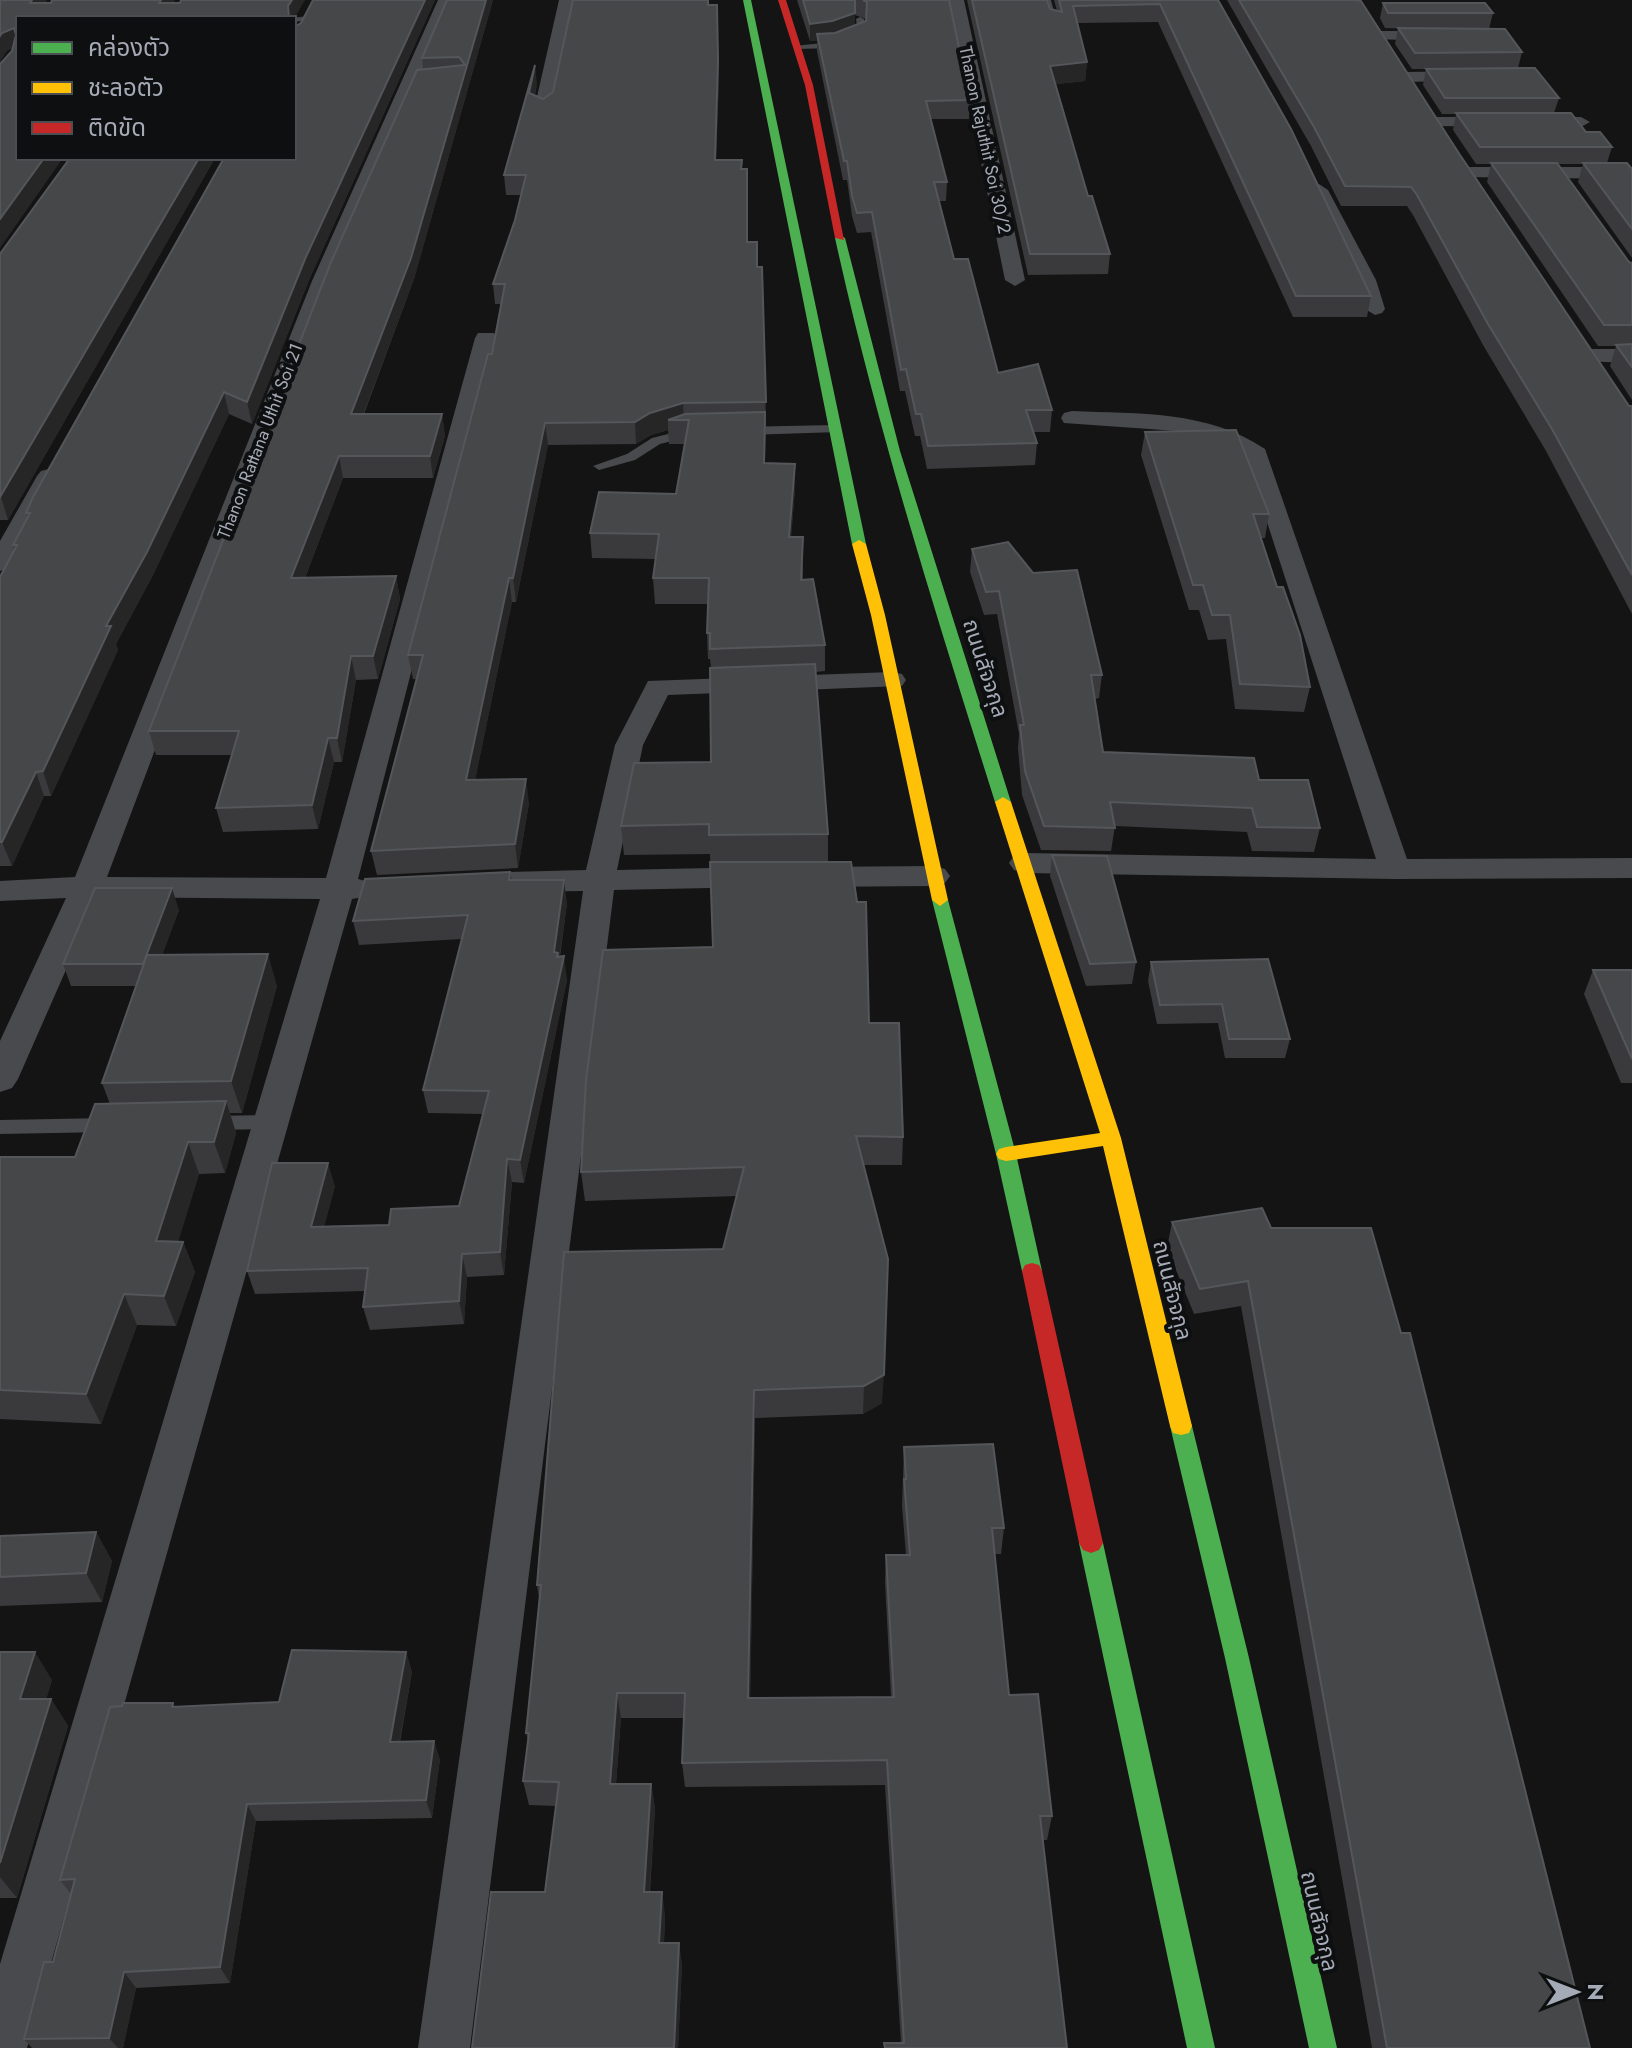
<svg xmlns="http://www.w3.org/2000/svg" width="1632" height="2048" font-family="Jost,'Noto Sans Thai',sans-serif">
  <rect width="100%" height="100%" fill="#141414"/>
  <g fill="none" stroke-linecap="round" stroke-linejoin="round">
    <!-- lane -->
    <path fill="#484a4d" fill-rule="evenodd" d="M1043 0H1051L1058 28 1051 26Z
      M309 16V20L294 22 292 18Z
      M860 17 864 19 865 36 834 48 798 49 794 46 833 42 858 33 856 19Z
      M835 425 839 426V432L742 435 736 431 742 427Z
      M692 428 696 429V435L660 444 635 460 599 470 593 466 627 454 652 438Z
      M271 1115 278 1117 280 1122 278 1127 271 1129 210 1130 203 1128 201 1123 203 1118 210 1116Z
      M108 1118 115 1120 117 1125 115 1130 108 1132 0 1134V1120Z"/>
    <!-- street -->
    <path fill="#484a4d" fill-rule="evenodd" d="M438 0H454L332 281 107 877 326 878 475 338 478 333H494L497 338 358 879 369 882 374 889 369 896 352 899 27 2048H0V1964L320 899 98 897 18 1079 12 1088 0 1092V1041L66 898 0 901V881L75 877 312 281Z
      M559 0H575L552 110 543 115 534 110Z
      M948 0H964L1025 280 1015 286 1005 280Z
      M1378 31H1440L1448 36 1440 41 1372 39 1370 36Z
      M1471 71 1477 72 1479 76 1477 80 1407 82 1399 77 1407 72Z
      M1435 117H1581L1590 122 1581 127 1429 126 1426 122 1429 118Z
      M1467 167H1632V179L1460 177 1458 173 1460 169Z
      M1319 184 1328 190 1376 280 1385 309 1382 313 1375 315 1365 309 1356 280 1310 190Z
      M1589 349H1632V363L1581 361 1578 356Z
      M1072 411C1139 414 1207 410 1265 449L1407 859 1632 858V878L1395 879 1025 873 1014 870 1009 863 1014 856 1025 853 1376 859 1246 457 1229 446 1192 432 1064 423 1061 418 1064 413Z
      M49 469 57 471 61 476 13 563 9 568 0 571V541L37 476 41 471Z
      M892 672 902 674 906 680 902 686 668 695 643 745 617 870 758 867 769 870 774 877 769 884 758 887 614 890 470 2048H418L583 891 507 892 496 889 491 882 496 875 507 872 586 870 615 745 648 681Z
      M934 866 945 869 950 876 945 883 934 886 807 887 796 884 791 877 796 870 807 867Z"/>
    <!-- fast -->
    <path fill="#4caf50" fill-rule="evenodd" d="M743 0H751L866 544 859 548 852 544Z
      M840 235 845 238 900 451 1011 802 1009 805H997L995 802C936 615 877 429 835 238Z
      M940 894 948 900 1016 1154 1042 1271 1039 1277 1032 1279 1025 1277 1022 1271 996 1154 932 900Z
      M1181 1417 1189 1419 1192 1426 1249 1658 1337 2048H1309L1225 1658 1170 1426 1173 1419Z
      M1091 1533 1099 1536 1103 1543 1215 2048H1187L1079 1543 1083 1536Z"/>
    <!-- slow -->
    <path fill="#ffc107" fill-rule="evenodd" d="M859 540 866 544 885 615 948 900 940 906 932 900 871 615 852 544Z
      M1003 797 1011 802 1121 1138 1192 1426 1189 1433 1181 1435 1173 1433 1170 1426 1103 1146 1006 1161 999 1159 996 1154 999 1149 1006 1147 1100 1133 995 802Z"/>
    <!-- jam -->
    <path fill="#c62828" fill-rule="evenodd" d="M778 0H786L813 85 844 240 835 238 805 85Z
      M1032 1263 1039 1265 1042 1271 1103 1543 1099 1550 1091 1553 1083 1550 1079 1543 1022 1271 1025 1265Z"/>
  </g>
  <!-- wall -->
  <path fill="#3a3a3c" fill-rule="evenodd" d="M313 0H435L309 280 252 424 229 414 153 575 116 644 118 650 51 796H44L12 866H0V577L14 550 13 545 28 518 26 513Z
    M447 0H493L414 279 364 414H442L445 436 433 478H343L305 578 396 576 400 599 378 679 356 680 342 762H334L318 829 223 832 216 808 232 755H156L149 731 423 69 422 58Z
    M797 0H949L970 100 969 119H931L947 182 946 201H939L954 259 998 373 1052 410 1050 432H1034L1037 443 1035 465 927 469 920 436H915L905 391H900L871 232 857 233 852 216 847 180H843L817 51V41H810ZM855 15 866 19V21L855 26Z
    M967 0H1047L1050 9 1057 11 1054 0H1218L1371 296 1367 317H1293L1158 22 1077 23 1087 62 1085 81 1056 84 1088 196 1110 254 1108 274 1028 275Z
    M1227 0H1357L1629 406H1632V614L1546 451 1483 345 1413 215 1407 206H1341L1311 146Z
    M1383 3 1493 13 1489 29 1385 28 1380 18Z
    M710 5H717L719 78 716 160 742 169 748 242 758 267H762L766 423 765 463 795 464V489L791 537 803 563V580L825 645V671L816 672 828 834V862L869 1023 903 1137 902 1165H863L882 1403 863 1414 755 1418 750 1698 891 1697 885 1582 886 1555H906L902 1506 904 1447 1004 1528 1001 1554H995L1009 1695 1052 1816 1047 1840H1043L1067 2048H884V2043H901L885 1785 685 1787 682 1763 684 1718H621L616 1784H651L655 1808 650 1892 665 1914 664 1943 682 1964 678 2048H472L545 1892 556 1806 529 1805 523 1781 528 1741 526 1733 539 1598 537 1585 723 1249 737 1196 585 1201 581 1172 713 947 710 854 624 855 621 826 711 762V668L710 659H708L707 633 708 604H655L653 578 656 559 592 558 590 533 676 494 685 444H669L668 430 651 435 636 444 548 445 516 602H512L475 780 529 803 518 868 377 875 371 851 416 679H413L408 655 492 354 501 304H495L493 284 515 220 521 195H506L504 175 537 84 535 95 543 99Z
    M1398 28 1522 52 1518 68 1559 98 1554 113 1612 147 1607 163 1632 169V258L1578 182 1583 164H1558L1629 262 1632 263V400L1610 366 1616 346H1598L1487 182 1491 164H1476L1453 130 1456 114H1442L1423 85 1426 69H1412L1395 44Z
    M70 158H215L8 520H0V254Z
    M1145 432 1269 514 1265 538H1261L1310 687 1304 712 1235 709 1226 639 1208 640 1199 610H1189L1141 455Z
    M972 549 1102 675 1099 698 1095 699 1103 752 1259 780 1320 828 1314 852 1252 851 1247 832 1115 826 1111 851 1041 850 1022 795 1018 748 1019 734 997 614 984 615 970 572Z
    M1052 855 1136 962 1132 984 1086 986 1050 876Z
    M510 872 512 880 567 903 560 957 567 980 524 1183 512 1182 504 1275 467 1277 464 1324 370 1330 363 1307 365 1291 255 1294 247 1271 335 1186 324 1226 389 1225 459 1206 483 1114 428 1113 423 1090 462 939 359 945 353 921Z
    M179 910 162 954 277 986 242 1113H230L236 1133 225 1173 199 1174 178 1241 183 1242 195 1272 176 1326 137 1325 101 1424 0 1419V1157H75L110 1104 102 1083 136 986H71L63 964Z
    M1151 962 1290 1039 1285 1058H1225L1218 1023 1157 1024 1148 981Z
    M1593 970H1632V1083H1621L1584 994Z
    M1172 1222 1271 1228 1401 1333 1590 2048H1372L1241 1306 1194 1314 1167 1248Z
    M96 1532 112 1561 102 1602 0 1606V1536Z
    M0 1652 52 1680 46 1699H51L68 1726 17 1898H0Z
    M406 1652 412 1672 400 1742 440 1759 432 1818 256 1821 230 1983 136 1988 123 2048H32L24 2039 53 1962 71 1894 60 1880 173 1703 175 1707 279 1702Z"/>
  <!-- shaded-wall -->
  <path fill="#262627" d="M32 0H47L36 18 30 3Z
    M161 0H175L164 18 159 3Z
    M292 0H305L294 19 289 18 288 6Z
    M425 0H435L309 280 252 424 247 402 305 259Z
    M486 0H493L414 279 355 436 351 414Z
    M855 13V31L819 40 817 34V41H810V24Z
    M14 28 18 46 7 51 1 60 0 63V36L2 33Z
    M718 60 719 78 715 179V160Z
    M1087 62 1085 81 1049 85 1050 66Z
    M535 65 537 84 531 111 529 93Z
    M44 158H63L0 248V219Z
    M199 158H215L8 520 1 497Z
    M224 392 229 414 153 575 116 644 118 650 51 796 43 771 106 626Z
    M683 403 684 420H668V430L651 435 636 444 635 422 650 413Z
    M442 414 445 436 433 478 430 456Z
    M545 423 548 445 516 602 513 578Z
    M339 456 343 478 296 601 291 578Z
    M795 464V489L789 563V537Z
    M396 576 400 599 378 679 373 656Z
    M509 578 512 602 470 804 466 780Z
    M351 656 356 680 342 762 337 738Z
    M328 738 334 762 318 829 312 805Z
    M36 772 44 796 12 866 2 842Z
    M526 779 529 803 518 868 515 844Z
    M564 880 567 903 559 960 564 956 567 980 524 1183 520 1160Z
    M172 888 179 910 151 986 143 964Z
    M268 954 277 986 242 1113 231 1081Z
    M226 1101 236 1133 225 1173 214 1142Z
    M188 1142 199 1174 169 1272 156 1241Z
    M507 1159 512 1182 504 1275 500 1252Z
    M328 1163 335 1186 318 1250 311 1227Z
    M183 1242 195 1272 176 1326 164 1296Z
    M462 1254 467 1277 464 1324 459 1301Z
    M124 1294 137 1325 101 1424 86 1394Z
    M884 1375 882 1403 863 1414 864 1386Z
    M754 1390 755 1418 750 1723 748 1698Z
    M96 1532 112 1561 102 1602 86 1573Z
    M35 1652 52 1680 38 1726 20 1699Z
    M406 1652 412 1672 396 1760 390 1742Z
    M617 1693 621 1718 614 1808 610 1784Z
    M51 1699 68 1726 17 1898 0 1877V1863Z
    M434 1741 440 1759 432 1818 426 1800Z
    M651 1784 655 1808 648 1914 644 1892Z
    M247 1804 256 1821 230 1983 220 1967Z
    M662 1892 665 1914 663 1964 659 1943Z
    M679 1943 682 1964 678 2048H674Z
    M124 1972 136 1988 123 2048H118L109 2038Z"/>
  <!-- building -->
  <path fill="#464749" stroke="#54565a" stroke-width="2" d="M0 0H32L30 3H51L52 0H161L159 3H180L181 0H292L288 6 289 18H18V158H44L0 219V64L12 51 16 35 14 28 2 33 0 36Z
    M313 0H425L305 259 247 402 224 392 147 552 106 626H111L43 771 36 772 2 842H0V577L17 545H13L30 513H26L33 497 224 158H294V27L301 23Z
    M447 0H486L411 258 351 414H442L430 456H339L291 578 396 576 373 656H351L337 738H328L312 805 216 808 239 731H149L331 262 417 70 465 65 459 57 422 58Z
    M573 0H708V5H717L718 60 715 160H742L741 169H747V242H757V267H762L766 402 683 403 650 413 635 422 545 423 513 578H509L466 780 526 779 515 844 371 851 423 655H408L488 354H492L505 284H493L515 220 526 175H504L535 65 529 93 543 99 553 92Z
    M803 0H855V13L832 21 810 24Z
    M863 0H949L970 100 926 101 947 182H934L954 259H968L998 373 1038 364 1052 410H1026L1037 443 928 446 921 414H916L906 369 901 370 872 212 857 213 852 196 847 161H844L817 34 835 33 866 21 867 2Z
    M972 0H1047L1050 9 1062 12 1059 0H1218L1291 129 1371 296H1296L1160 4 1073 6 1087 62 1050 66 1088 196H1092L1110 254H1030Z
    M1239 0H1357L1361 1 1460 155 1629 406H1632V575L1552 429 1488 324 1417 195 1411 187 1345 186 1314 127Z
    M1383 3H1485L1493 13H1388Z
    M1398 28 1505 29 1522 52 1415 53Z
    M1535 68 1559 98H1445L1426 69Z
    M1456 113H1571L1586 132H1600L1612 147H1480Z
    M70 158H199L0 497V254Z
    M1491 163H1557L1629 262 1632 263V325H1604Z
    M1583 163H1627L1632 169V229Z
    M1632 344V367L1616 345Z
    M765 412 764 463 795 464 789 537H803L801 580 813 579 825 645 710 649V633H707L709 578H653L659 534 590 533 599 492 676 494 689 420H668L685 414Z
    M1236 430 1269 514H1253L1277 587H1283L1300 635 1310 687 1240 684 1230 615H1212L1203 585H1193L1145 432Z
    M1008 542 1033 573 1077 570 1102 675H1091L1103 752 1254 758 1259 780H1308L1320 828 1257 827 1252 808 1110 802 1115 828 1044 826 1025 771 1020 725H1024L999 591 986 592 972 549Z
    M815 664 828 834 709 835V824L621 826 634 763 711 762 710 668Z
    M1052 855 1107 856 1136 962 1090 964Z
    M710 862H851L857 902H866L869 1023H899L903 1137 856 1136 888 1259 884 1375 864 1386 754 1390 748 1698 894 1697 886 1555H910L904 1479H906L904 1447 993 1444 1004 1528H992L1009 1695 1038 1694 1052 1816H1040L1067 2048H885L884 2043H904L887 1760 682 1763 685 1693H617L610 1784H651L644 1892H662L659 1943H679L674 2048H472L491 1892H545L559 1782 523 1781 529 1733H526L541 1585H537L564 1252 723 1249 744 1167 581 1172 586 1080 603 950 713 947Z
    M510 872 509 880H564L554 952 558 953 557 957 564 956 520 1160 507 1159 500 1252 462 1254 459 1301 363 1307 368 1268 247 1271 272 1163H328L311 1227 389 1225 391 1209 459 1206 489 1091 423 1090 468 915 353 921 365 879Z
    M95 888H172L143 964H63Z
    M268 954 231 1081 102 1083 147 955Z
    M1268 959 1290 1039H1229L1222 1004 1160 1005 1151 962Z
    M1593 970H1632V1059Z
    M226 1101 214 1142H188L156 1241 183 1242 164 1296 124 1294 86 1394 0 1390V1157H75L95 1104Z
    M1262 1208 1271 1228H1371L1401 1333H1410L1590 2048H1387L1248 1281 1200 1289 1172 1222Z
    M96 1532 86 1573 0 1577V1536Z
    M292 1650 406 1652 390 1742 434 1741 426 1800 247 1804 220 1967 124 1972 109 2038 24 2039 44 1962H53L75 1879 60 1880 110 1707 122 1706 123 1703H173L172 1707 279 1702Z
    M0 1652H35L20 1699H51L0 1863Z"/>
  <g text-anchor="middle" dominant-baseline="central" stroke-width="8" stroke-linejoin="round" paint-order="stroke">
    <!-- far-street labels -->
    <g font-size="18" fill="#a5abb6" stroke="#0e0f10">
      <text transform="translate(985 140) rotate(78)">Thanon Rajuthit Soi 30/2</text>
      <text transform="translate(260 441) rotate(-69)">Thanon Rattana Uthit Soi 21</text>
    </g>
    <!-- street labels -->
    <g font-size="22" fill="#a5abb6" stroke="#0e0f10">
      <text transform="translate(986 668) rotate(72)">ถนนสัจจกุล</text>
      <text transform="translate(1173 1290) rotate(76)">ถนนสัจจกุล</text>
      <text transform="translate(1320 1921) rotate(77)">ถนนสัจจกุล</text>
    </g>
  </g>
  <!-- legend -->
  <rect x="16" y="16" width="280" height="144" fill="#0e0f10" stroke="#4a4d52" stroke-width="2"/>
  <rect x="32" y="42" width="40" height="12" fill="#4caf50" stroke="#4a4d52" stroke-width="2"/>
  <text x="88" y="56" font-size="24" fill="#a5abb6">คล่องตัว</text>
  <rect x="32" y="82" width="40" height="12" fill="#ffc107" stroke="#4a4d52" stroke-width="2"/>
  <text x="88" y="96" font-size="24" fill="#a5abb6">ชะลอตัว</text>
  <rect x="32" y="122" width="40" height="12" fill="#c62828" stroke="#4a4d52" stroke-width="2"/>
  <text x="88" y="136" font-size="24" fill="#a5abb6">ติดขัด</text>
  <!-- north arrow -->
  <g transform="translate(1576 1992) rotate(90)" stroke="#0e0f10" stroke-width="6" paint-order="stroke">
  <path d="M0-6L14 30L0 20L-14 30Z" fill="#a5abb6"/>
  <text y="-12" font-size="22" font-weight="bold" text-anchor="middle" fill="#a5abb6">N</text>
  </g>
</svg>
